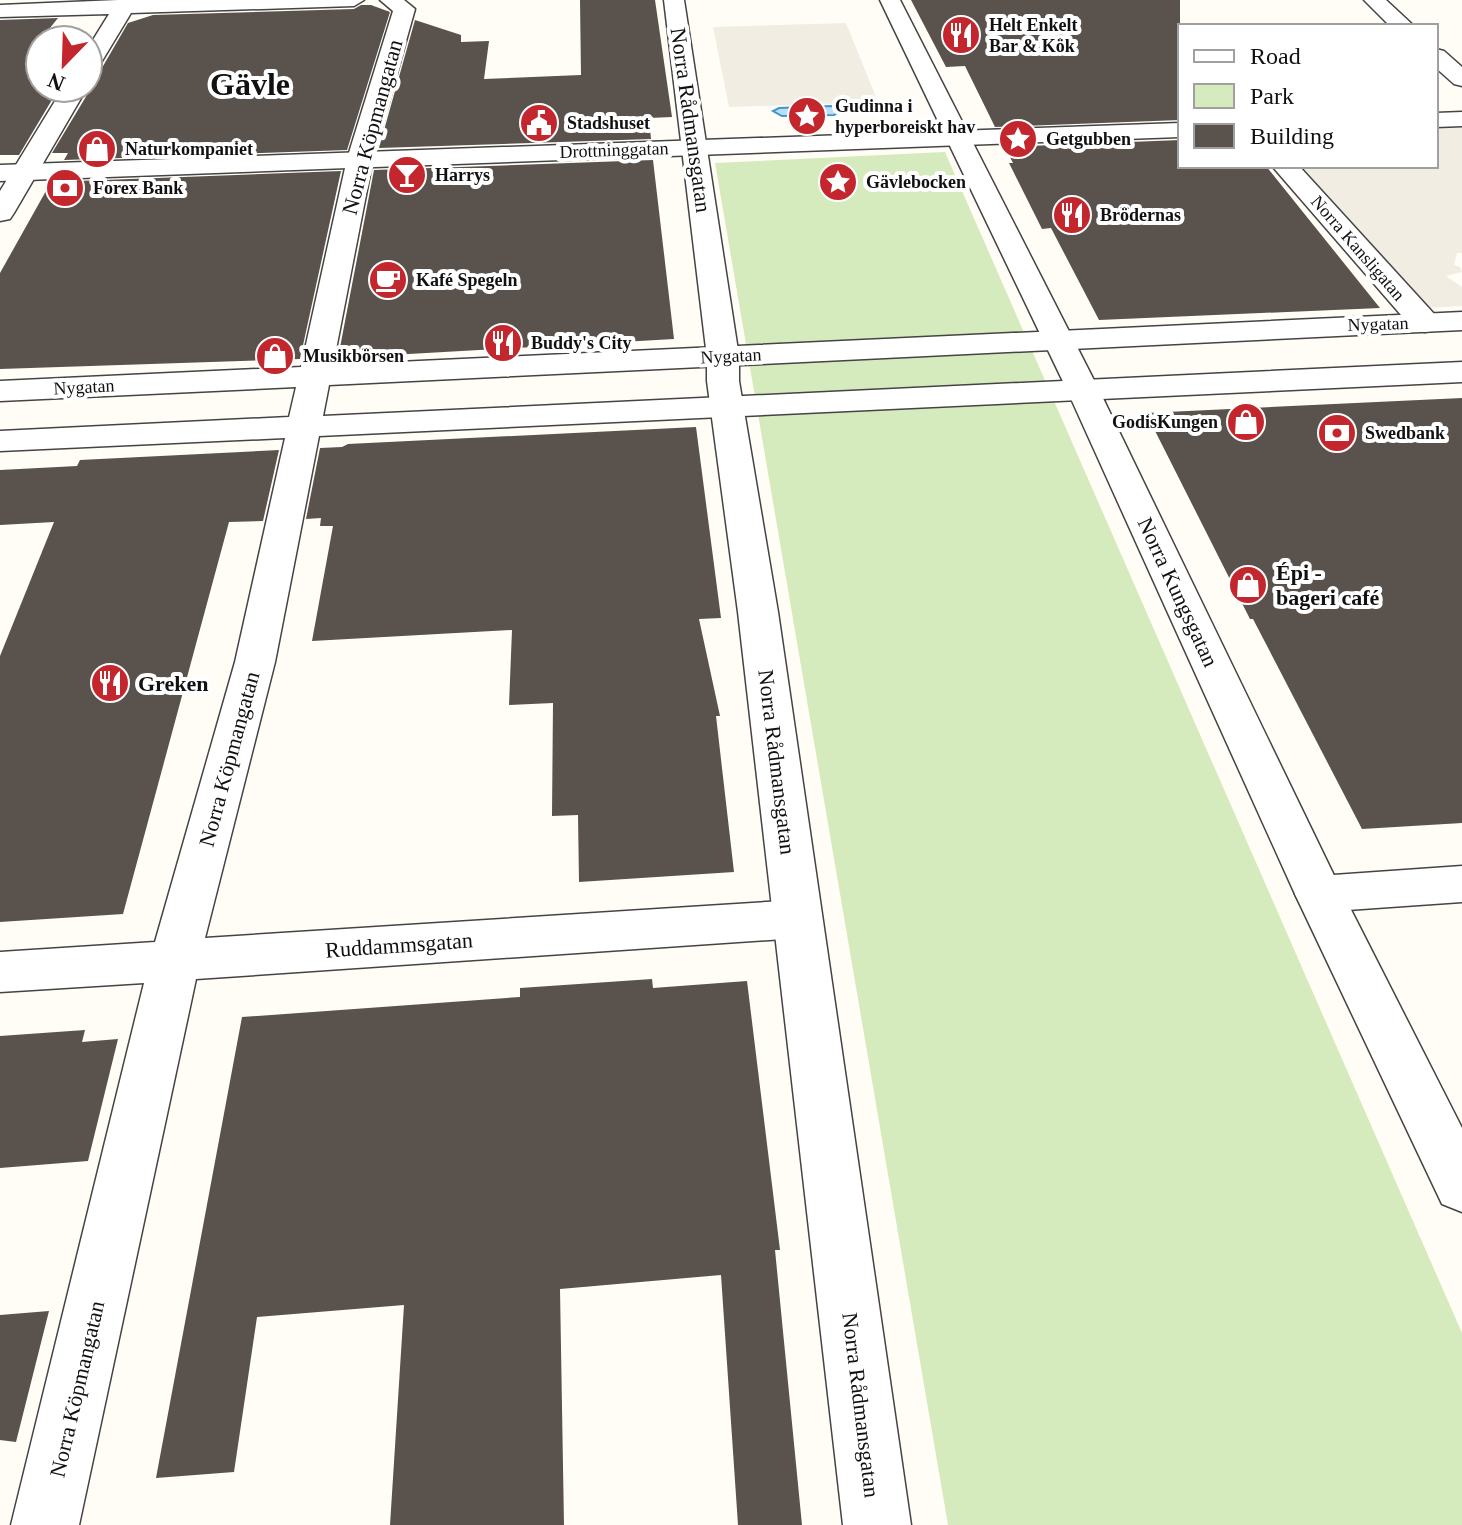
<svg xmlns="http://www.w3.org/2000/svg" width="1462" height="1525" font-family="'Times New Roman',serif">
  <rect width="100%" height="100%" fill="#fffdf5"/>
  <!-- green -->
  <path fill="#d5ebbd" d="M945 152 1462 1333V1525H948L715 163Z"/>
  <!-- plaza -->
  <path fill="#f1ede2" d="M846 23 878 102 729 107 713 27Z
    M1462 119V253H1457L1454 265 1460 267 1462 272 1446 276 1462 287V306L1411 309 1285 166H1436V120Z"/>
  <!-- water -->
  <path fill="#b9e0f7" stroke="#3f96cf" stroke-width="2" d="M832 106 842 111 834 115 782 116 773 111 779 108Z"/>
  <!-- building -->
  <path fill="#5a524d" d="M580 0H655L672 117 649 118 651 139 379 148 415 20 461 35V42L489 41 484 79 581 75Z
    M911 0H1180V120L995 127 965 66 946 67Z
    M361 5H371L390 12 347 150 64 160 68 153H52L90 90 88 76 99 73 128 23 153 15 354 9Z
    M58 18 29 54 40 51V88H59L19 155H0V20Z
    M1180 140V166H1266L1380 308 1099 320 1051 228 1042 229 1009 163H1013L1005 147Z
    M653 160 674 339 338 358 374 170Z
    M341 171 300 359 0 369V273L51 182Z
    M1462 398V823L1362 829 1253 619H1250L1146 413Z
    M696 427 721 618 699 619 720 716H716L734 872 579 882 578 815 552 816 553 703 509 705 512 630 312 641 333 526H320L321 518 306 519 320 448 342 447 348 444Z
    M279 450 263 521 229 522 123 914 0 922V656L54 522 0 525V470L77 466 80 460Z
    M652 979 653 988 747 981 780 1250H775L802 1525H738L721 1275 560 1289 564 1525H390L404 1305 257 1317 234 1472 156 1478 242 1017 520 997V988Z
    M85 1030 82 1042 118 1039 88 1161 0 1168V1036Z
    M49 1311 16 1442 0 1440V1315Z"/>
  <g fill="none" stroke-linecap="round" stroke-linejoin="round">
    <defs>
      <path id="pedestrian" d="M1436 49 1444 51 1462 67V86L1454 84 1436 68Z
        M1462 112V126L1436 127V113Z
        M1180 123V137L0 181V165Z
        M1272 166H1299L1436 316 1440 323 1436 330 1425 332 1414 330Z"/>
      <path id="minor" d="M118 0H364L354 6 131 13 96 71 88 73V48L109 14 0 17V5Z
        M380 0H404L415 9 373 159 333 365 1462 312V330L329 385 323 416 1462 362V382L319 436 275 662 205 938 798 900 815 906 822 919 815 932 798 938 196 979 79 1525H11L144 983 0 992V952L155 942 235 662 285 438 0 451V431L289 417 296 387 0 401V381L301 367 347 159 393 11Z
        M1364 0H1386L1414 26H1390Z
        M63 88H87L14 213 10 219 0 221V191Z
        M1462 866V902L1319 912 1302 907 1295 894 1302 881 1319 876Z"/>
      <path id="tertiary" d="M664 0H684L739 357V381L778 612 911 1525H843L738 612 707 381V357Z
        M880 0H900L1100 392 1343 894 1462 1128V1212L1442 1204 1295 894 1068 392Z"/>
    </defs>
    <!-- pedestrian casing -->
    <use href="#pedestrian" stroke="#444" stroke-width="3"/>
    <!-- minor casing -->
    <use href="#minor" stroke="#444" stroke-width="3"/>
    <!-- tertiary casing -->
    <use href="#tertiary" stroke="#444" stroke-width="3"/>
    <!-- pedestrian -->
    <use href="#pedestrian" fill="#fff" fill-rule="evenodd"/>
    <!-- minor -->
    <use href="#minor" fill="#fff" fill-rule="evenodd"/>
    <!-- tertiary -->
    <use href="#tertiary" fill="#fff" fill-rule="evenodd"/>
  </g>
  <!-- icons -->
  <defs>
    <symbol id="restaurant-disc" viewBox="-11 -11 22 22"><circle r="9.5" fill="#c4262e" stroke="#fff"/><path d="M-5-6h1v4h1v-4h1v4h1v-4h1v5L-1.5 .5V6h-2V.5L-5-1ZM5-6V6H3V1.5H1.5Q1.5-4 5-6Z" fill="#fff"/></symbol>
    <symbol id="sight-disc" viewBox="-11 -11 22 22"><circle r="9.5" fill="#c4262e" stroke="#fff"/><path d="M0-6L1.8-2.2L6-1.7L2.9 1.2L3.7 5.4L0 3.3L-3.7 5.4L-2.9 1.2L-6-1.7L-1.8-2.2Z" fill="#fff"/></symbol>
    <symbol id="civic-disc" viewBox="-11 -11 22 22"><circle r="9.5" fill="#c4262e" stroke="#fff"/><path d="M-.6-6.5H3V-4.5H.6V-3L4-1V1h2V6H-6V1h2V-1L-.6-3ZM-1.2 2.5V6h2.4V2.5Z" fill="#fff"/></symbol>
    <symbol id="shop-disc" viewBox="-11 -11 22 22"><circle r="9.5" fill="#c4262e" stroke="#fff"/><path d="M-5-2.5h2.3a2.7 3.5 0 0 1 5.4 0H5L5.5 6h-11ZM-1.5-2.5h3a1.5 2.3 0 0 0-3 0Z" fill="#fff"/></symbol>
    <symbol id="bar-disc" viewBox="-11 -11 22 22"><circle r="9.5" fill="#c4262e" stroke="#fff"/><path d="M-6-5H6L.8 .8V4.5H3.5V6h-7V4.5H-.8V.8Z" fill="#fff"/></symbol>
    <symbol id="bank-disc" viewBox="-11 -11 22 22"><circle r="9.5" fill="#c4262e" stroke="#fff"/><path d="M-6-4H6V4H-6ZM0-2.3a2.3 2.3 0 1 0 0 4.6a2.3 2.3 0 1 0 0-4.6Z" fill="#fff"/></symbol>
    <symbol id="cafe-disc" viewBox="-11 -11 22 22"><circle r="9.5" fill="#c4262e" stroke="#fff"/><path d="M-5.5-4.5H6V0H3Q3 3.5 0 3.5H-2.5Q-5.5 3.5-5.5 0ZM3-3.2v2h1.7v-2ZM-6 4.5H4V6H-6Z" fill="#fff"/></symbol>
  </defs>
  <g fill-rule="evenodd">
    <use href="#restaurant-disc" x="939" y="13" width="44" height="44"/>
    <use href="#sight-disc" x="785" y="94" width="44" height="44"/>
    <use href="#civic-disc" x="517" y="101" width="44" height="44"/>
    <use href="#sight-disc" x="996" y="117" width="44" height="44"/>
    <use href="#shop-disc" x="75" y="127" width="44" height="44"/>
    <use href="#bar-disc" x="385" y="153" width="44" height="44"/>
    <use href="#sight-disc" x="816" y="160" width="44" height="44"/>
    <use href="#bank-disc" x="43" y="166" width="44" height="44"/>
    <use href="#restaurant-disc" x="1050" y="193" width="44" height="44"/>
    <use href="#cafe-disc" x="366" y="258" width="44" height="44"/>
    <use href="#restaurant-disc" x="481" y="321" width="44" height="44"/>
    <use href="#shop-disc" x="253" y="334" width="44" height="44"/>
    <use href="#shop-disc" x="1224" y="400" width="44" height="44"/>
    <use href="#bank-disc" x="1315" y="411" width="44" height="44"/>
    <use href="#shop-disc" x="1226" y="563" width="44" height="44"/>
    <use href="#restaurant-disc" x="88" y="661" width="44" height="44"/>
  </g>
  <g text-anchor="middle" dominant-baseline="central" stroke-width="8" stroke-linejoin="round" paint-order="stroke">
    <!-- far-poi labels -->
    <g font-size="18" font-weight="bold" fill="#111" stroke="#fff" text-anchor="start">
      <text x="989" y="25">Helt Enkelt<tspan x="989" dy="21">Bar &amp; Kök</tspan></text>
      <text x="835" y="106">Gudinna i<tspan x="835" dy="21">hyperboreiskt hav</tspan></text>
      <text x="567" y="123">Stadshuset</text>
      <text x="1046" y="139">Getgubben</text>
      <text x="125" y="149">Naturkompaniet</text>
      <text x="435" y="175">Harrys</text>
      <text x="866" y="182">Gävlebocken</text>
      <text x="93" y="188">Forex Bank</text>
      <text x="1100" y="215">Brödernas</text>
      <text x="416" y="280">Kafé Spegeln</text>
      <text x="531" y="343">Buddy's City</text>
      <text x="303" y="356">Musikbörsen</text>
      <text x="1218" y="422" text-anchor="end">GodisKungen</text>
      <text x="1365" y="433">Swedbank</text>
    </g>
    <!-- far-street labels -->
    <g font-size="18" fill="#111" stroke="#fff">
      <text transform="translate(614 150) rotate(-2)">Drottninggatan</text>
      <text transform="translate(1358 248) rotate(49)">Norra Kansligatan</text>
      <text transform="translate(1378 324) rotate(-2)">Nygatan</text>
      <text transform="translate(731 356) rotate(-3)">Nygatan</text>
      <text transform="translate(84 387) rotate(-3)">Nygatan</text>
    </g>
    <!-- street labels -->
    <g font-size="22" fill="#111" stroke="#fff">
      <text transform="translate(691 120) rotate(82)">Norra Rådmansgatan</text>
      <text transform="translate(372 127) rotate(-75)">Norra Köpmangatan</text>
      <text transform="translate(1178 592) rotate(65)">Norra Kungsgatan</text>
      <text transform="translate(229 759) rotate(-75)">Norra Köpmangatan</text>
      <text transform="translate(777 762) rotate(83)">Norra Rådmansgatan</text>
      <text transform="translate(399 945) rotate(-4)">Ruddammsgatan</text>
      <text transform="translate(77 1389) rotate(-77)">Norra Köpmangatan</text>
      <text transform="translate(861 1405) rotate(83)">Norra Rådmansgatan</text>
    </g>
    <!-- poi labels -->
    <g font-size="22" font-weight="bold" fill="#111" stroke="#fff" text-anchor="start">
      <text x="1276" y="572">Épi -<tspan x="1276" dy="25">bageri café</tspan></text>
      <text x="138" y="683">Greken</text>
    </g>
    <!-- far-town labels -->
    <g font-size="32" font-weight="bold" fill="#111" stroke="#fff">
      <text x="250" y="84">Gävle</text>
    </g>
  </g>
  <!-- legend -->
  <rect x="1178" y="24" width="260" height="144" fill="#ffffff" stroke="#a0a0a0" stroke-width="2"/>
  <rect x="1194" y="50" width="40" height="12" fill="#ffffff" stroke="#a0a0a0" stroke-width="2"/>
  <text x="1250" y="64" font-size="24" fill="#111111">Road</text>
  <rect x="1194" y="84" width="40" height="24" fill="#d5ebbd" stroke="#a0a0a0" stroke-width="2"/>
  <text x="1250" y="104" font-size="24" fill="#111111">Park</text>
  <rect x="1194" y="124" width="40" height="24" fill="#5a524d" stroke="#a0a0a0" stroke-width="2"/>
  <text x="1250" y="144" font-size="24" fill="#111111">Building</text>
  <!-- north arrow -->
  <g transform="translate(64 64) rotate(203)"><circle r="38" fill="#ffffff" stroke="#a0a0a0" stroke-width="2"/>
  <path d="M0-6L14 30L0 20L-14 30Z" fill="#c4262e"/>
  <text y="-12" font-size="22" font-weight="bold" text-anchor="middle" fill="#111111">N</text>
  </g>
</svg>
